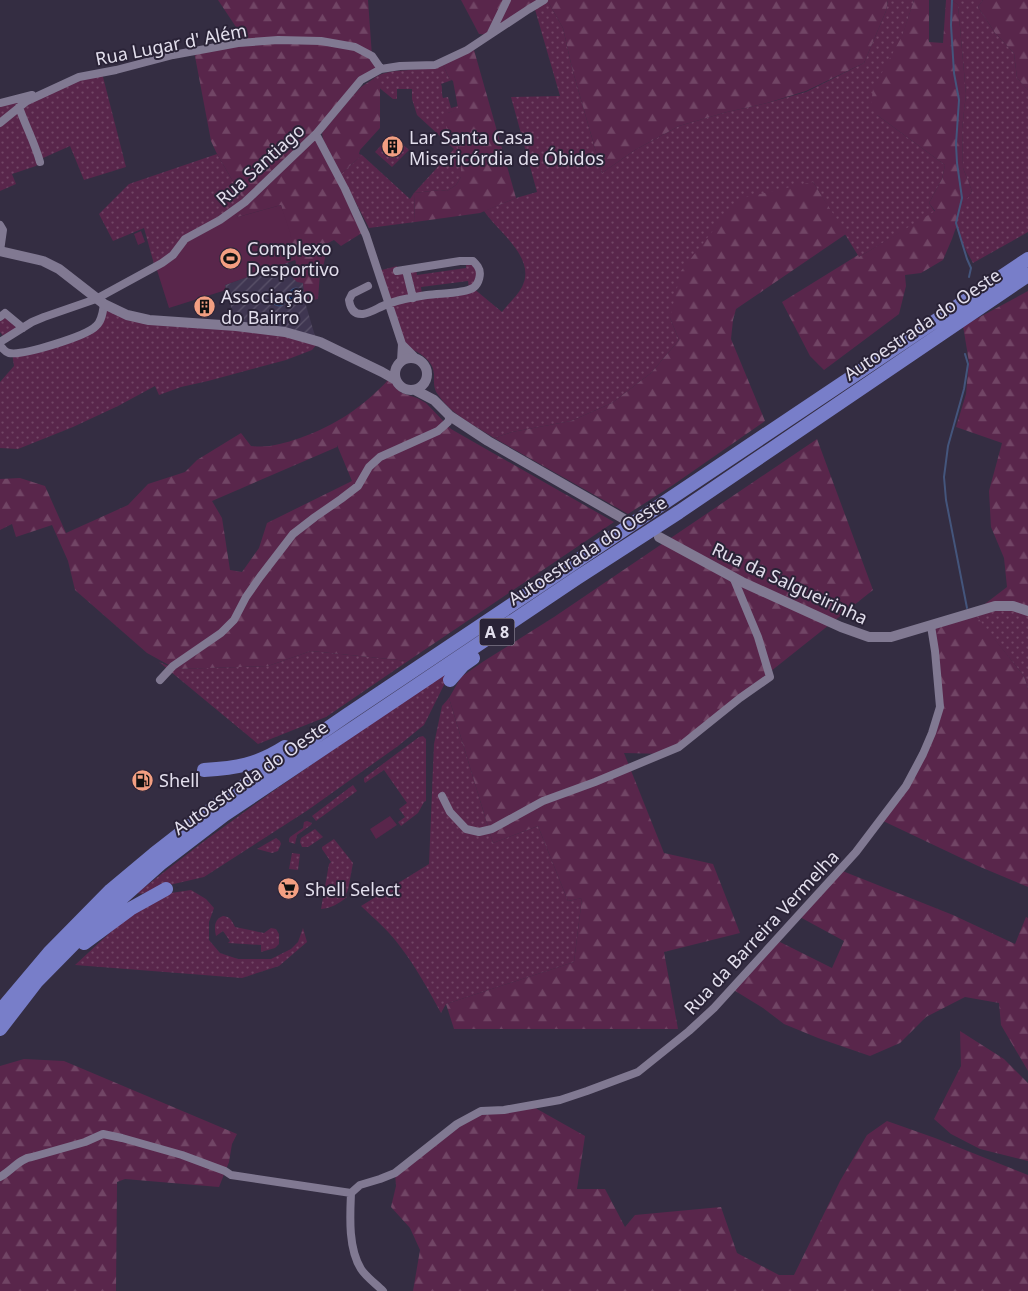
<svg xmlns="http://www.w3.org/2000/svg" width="1028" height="1291" font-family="'Noto Sans',sans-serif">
  <defs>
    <pattern id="industrial-furrows" width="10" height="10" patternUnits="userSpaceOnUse" patternTransform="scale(1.25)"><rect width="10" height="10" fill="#3f3651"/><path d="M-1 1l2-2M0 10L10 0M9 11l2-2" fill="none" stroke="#5b536a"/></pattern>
    <pattern id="grass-dots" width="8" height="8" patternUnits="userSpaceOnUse" patternTransform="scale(1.25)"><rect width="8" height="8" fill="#59264b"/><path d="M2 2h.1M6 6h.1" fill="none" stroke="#714565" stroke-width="1.8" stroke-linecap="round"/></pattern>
    <pattern id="forest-firs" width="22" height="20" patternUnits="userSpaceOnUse" patternTransform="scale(1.25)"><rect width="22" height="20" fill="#59264b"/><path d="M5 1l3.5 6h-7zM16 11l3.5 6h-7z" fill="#714565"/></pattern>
    <pattern id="water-rules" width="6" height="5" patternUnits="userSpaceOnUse" patternTransform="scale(1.25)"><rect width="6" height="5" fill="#001a4c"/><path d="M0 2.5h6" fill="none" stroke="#253b66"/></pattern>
  </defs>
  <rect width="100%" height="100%" fill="#342d42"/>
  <!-- industrial -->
  <path fill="url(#industrial-furrows)" d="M288 262 291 276 303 283 305 302 315 336 235 321 225 285Z"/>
  <!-- grass -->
  <path fill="url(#grass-dots)" fill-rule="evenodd" d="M547 0 563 28 572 68 602 173 635 150 679 126 727 112 767 103 806 92 864 63 886 11 888 0H914L877 115 945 165 942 179 929 203 935 212 859 257 813 182 670 318 679 340 651 373 612 403 571 421 512 432 494 438C476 426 452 415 439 396 433 389 434 383 434 374 433 357 414 351 402 344L378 271 397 266V271L416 268 417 275 466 268V261H473L480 274 473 288 502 312C508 304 517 296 522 287 537 258 498 232 484 211L516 198 537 192 511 97 560 96 534 6ZM468 281 469 288 422 295 421 287Z
    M952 0H983L978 7 995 33 1014 53 1017 78 1028 90V232L973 263C968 254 956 233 956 223 956 211 967 200 972 191L963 168 962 129 966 94 958 5Z
    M443 65 449 78 452 80 441 84C443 88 441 93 443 98L448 97 451 108 458 106V109L448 113 449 135 458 145 461 163V177L456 185 447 191 440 190 414 193 415 222 369 228 341 174 362 155 410 199 414 193 454 149 417 115 412 99V89H397V99H393L377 86 373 79C388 66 423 73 443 65Z
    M102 73 126 167 84 180 70 146 43 158 36 166 12 174 16 184 0 191V103L36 94Z
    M391 134 409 150 392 167 375 152Z
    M217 154 245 202 173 255 154 264 144 228 113 241 99 214 129 184Z
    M106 310 284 334 318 343 312 350 286 360 208 381 181 387 159 395 155 386 118 406 73 427 18 449 0 448V382L14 366 12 353H20L96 327Z
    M6 317 16 326 15 329 3 336 0 332V321Z
    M995 606 1028 611V689L1024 676 973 613Z
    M311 651 408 661 326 717 258 744 159 662 176 669 268 666Z
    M453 667 424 725 398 746 308 810 204 877 165 886 141 894 137 893 203 842 269 794Z
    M449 698 493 843 538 826 568 901 582 898 574 962 446 1004 441 1013C429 991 417 969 402 949 391 933 376 920 361 906L429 864 434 744 442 706Z
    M423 736 426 739V801L424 802 418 813 401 826 398 822 405 817 399 809 407 803 384 770 365 783 364 781V778L419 737Z
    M353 785 357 791 316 821 312 816Z
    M307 821 312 823 311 825 297 835 295 844 289 842V839L290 837 303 828 304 822Z
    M315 829 323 837 308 847H302L300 842 301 838Z
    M276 838 280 841 281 844 278 851 272 853 257 849Z
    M334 839 353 863 348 890 345 896 347 897C338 904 332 908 321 909L329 864 331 862 322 849V847Z
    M292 853 300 854 298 870 289 869Z
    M191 890 206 899 214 908 209 922V940L220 953 238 959H271L291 949 298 942 303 928 307 942 279 966 242 978 75 965 129 915 171 893Z
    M223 916C231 917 232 921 235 927L264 933 271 928 276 929 279 934V944L275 948 261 952V945L228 943 230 941 223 931 216 936C214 928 214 919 223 916Z"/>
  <!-- forest -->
  <path fill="url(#forest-firs)" fill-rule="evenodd" d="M218 0H368L372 56 381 69 361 80 316 134 365 231 341 246 334 240 328 243 324 263 320 273 318 299 305 302 303 283 297 282 291 276V270L296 263 281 205 238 217 233 211 245 202 217 154 211 141 194 51 246 42Z
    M461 0H544L490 35 479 34Z
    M547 0H888L886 11 864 63 806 91 767 103 727 112 679 126 635 150 602 173 572 68 563 28Z
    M914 0H929V42L943 43 946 0H952L958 5 966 94 962 129 963 168 972 191 964 204 952 239 943 260 921 273 905 275 906 286 899 314 824 370 810 356 782 302 858 255 859 257 935 211 929 203 942 179 945 165 877 115 871 104 873 89 902 36Z
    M983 0H1028V90L1017 78 1014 53 995 33 978 7Z
    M474 50 516 198 480 213 415 222 414 193 440 190 447 191 456 185 461 177V163L458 145 449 135 443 118 448 113 458 108 453 81 449 78 443 65Z
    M373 79 380 88V128L360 150 359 154 362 155 341 174 323 139 322 133 349 100 361 87Z
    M813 182 846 234 736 309 733 320 731 339 765 421 673 485 628 514 494 438 512 432 571 421 612 403 651 373 679 340 670 318 681 271 738 199Z
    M1028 291V611L1013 606 974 613 1024 676 1028 689V887L978 866 881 820 906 786 940 707 931 626 973 613 1007 587 1004 558 991 527 989 491 1002 443 956 427 966 394 969 362 963 326Z
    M389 379 397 389 402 393 417 398 426 403 451 429 614 522 408 661 311 651 268 666 176 669 147 653 75 590 68 561 52 525 16 537 12 524 0 530V479L20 478 45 486 66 533 128 505 148 484 185 472 197 460 241 433 251 446C269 448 282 444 300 438 336 425 363 407 389 379ZM337 445 352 481 267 523 259 548 242 572 230 570 222 518 212 501 337 447Z
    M817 439 873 590 667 754 624 753 664 853 713 864 740 933 664 952 678 1029H454L446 1004 574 962 582 898 568 901 538 826 493 843 449 698 461 677 484 661 554 617Z
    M840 870 953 915 1015 944 1026 917 1028 918V1071L1001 1025 999 1003 965 997 926 1017 900 1043 870 1056 818 1038 784 1024 763 1008 732 989 776 940 832 968 844 941 798 916Z
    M960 1031 1004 1059 1028 1083V1161L980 1149 951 1134 934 1119 961 1066Z
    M24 1059 64 1061 237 1134 232 1144 229 1162 219 1187 125 1179 117 1182 116 1291H0V1066Z
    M530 1105 585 1136 577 1189H605L625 1227 635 1215 721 1207 737 1253 779 1275H794L840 1181 867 1135 887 1121 935 1138 1028 1175V1291H413L420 1250 410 1228 391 1207 396 1186 395 1173 481 1111Z"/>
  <!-- park -->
  <path fill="#59264b" d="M281 205 290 232 295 260 225 285 226 290 169 308 155 264 162 263 185 239 233 211 238 217Z
    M141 231 145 242 138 245 134 234Z
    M390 816 397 825 376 839 370 829Z"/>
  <!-- water -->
  <path fill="url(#water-rules)" stroke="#44557c" d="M289 295a7 7 0 1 1 14 0a7 7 0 1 1-14 0Z
    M272 299a7 7 0 1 1 14 0a7 7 0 1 1-14 0Z"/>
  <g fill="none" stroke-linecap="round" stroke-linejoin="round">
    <!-- stream -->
    <path stroke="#44557c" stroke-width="2" d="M952 0 951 25 954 73 959 100 956 144 957 163 962 198 956 223 967 259 971 268 969 277
      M965 354 968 364 964 389 948 446 944 477 946 500 967 608"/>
    <!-- street -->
    <path stroke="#817992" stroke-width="8" d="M491 33 507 0
      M0 103 32 95
      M19 107C25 125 35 143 40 162
      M0 123 27 101 79 77 116 70 173 55 238 43 278 40 321 41 355 47 372 56 381 69
      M316 134 345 189 366 235 402 344 401 361
      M0 225 3 230 0 251
      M406 270 413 298
      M368 286 352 294 349 300C350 307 353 315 363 314 372 313 380 306 388 304 400 299 414 297 427 295 439 293 463 294 473 288 479 284 482 273 478 267 478 266 474 262 473 261H460L397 271
      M0 317 5 313 23 328
      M0 342 32 322 44 317 96 299 162 263 173 255 185 239 220 220 245 202 316 134 361 80 381 69 400 66 435 65 467 50 529 9 544 0
      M402 344 416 358
      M0 345C2 348 5 352 9 353 22 356 87 336 96 326 102 321 103 311 104 304
      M160 680 173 666 221 633 234 620 246 597 260 577 293 534 315 517 341 499 358 486 369 467 380 457 438 431 448 422 450 416
      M442 796 450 812 466 829 479 832 492 829 543 801 595 782 679 747 740 698 770 677 758 637 733 577
      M0 1177C11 1171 20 1158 32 1157L85 1142 103 1134 122 1138 182 1155 225 1171 231 1175 351 1193
      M383 1291C376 1284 366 1277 361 1269 348 1248 350 1216 351 1193L360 1185 380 1179 395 1173 457 1124 481 1111 504 1110 560 1100 587 1091 638 1072 689 1031 714 1008 856 852 906 786 923 754 932 733 940 707 935 651 931 626"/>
    <!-- secondary -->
    <path stroke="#817992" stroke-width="10" d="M0 251 43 261 59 269 104 304 127 315 149 320 236 326 285 332 320 342 382 372 396 380
      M395 374a16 16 0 1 1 32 0a16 16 0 1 1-32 0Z
      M415 390 434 400 450 416 488 441 624 519
      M659 537 742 582 841 627 869 637H891L995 606H1013L1028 611"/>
    <!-- highway -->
    <path stroke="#787ec9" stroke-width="14" d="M450 680 463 665 473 658
      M204 770C236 768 257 765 285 747
      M84 943 130 909 166 889
      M0 1011 49 953 111 890 154 854 222 801 347 715 1028 259
      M0 1029 37 981 97 920 160 864 224 815 577 578 679 512 1028 275"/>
  </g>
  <!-- icons -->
  <defs>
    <symbol id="building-disc" viewBox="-11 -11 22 22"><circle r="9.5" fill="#f39f82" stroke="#2a2337"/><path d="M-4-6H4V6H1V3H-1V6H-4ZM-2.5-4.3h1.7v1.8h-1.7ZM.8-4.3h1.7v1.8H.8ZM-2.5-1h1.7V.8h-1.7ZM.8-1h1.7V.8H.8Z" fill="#111"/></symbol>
    <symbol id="stadium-disc" viewBox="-11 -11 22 22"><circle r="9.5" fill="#f39f82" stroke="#2a2337"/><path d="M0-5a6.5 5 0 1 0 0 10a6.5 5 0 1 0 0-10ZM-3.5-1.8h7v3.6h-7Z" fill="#111"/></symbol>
    <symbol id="fuel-disc" viewBox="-11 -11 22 22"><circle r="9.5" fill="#f39f82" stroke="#2a2337"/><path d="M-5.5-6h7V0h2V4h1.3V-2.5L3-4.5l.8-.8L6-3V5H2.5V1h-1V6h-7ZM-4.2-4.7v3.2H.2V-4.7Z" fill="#111"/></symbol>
    <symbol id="supermarket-disc" viewBox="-11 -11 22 22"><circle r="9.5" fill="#f39f82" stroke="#2a2337"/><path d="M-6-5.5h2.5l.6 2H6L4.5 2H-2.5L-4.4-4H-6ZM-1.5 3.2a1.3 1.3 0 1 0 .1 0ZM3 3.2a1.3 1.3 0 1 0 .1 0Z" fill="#111"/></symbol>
  </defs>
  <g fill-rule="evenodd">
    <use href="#building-disc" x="380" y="134" width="25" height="25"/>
    <use href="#stadium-disc" x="218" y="246" width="25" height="25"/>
    <use href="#building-disc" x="192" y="294" width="25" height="25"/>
    <use href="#fuel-disc" x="130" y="768" width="25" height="25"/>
    <use href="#supermarket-disc" x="276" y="876" width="25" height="25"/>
  </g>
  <g text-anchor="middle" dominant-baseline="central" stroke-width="4" stroke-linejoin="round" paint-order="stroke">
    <!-- shield labels -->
    <rect fill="#2a2337" stroke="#aca7b6" stroke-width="1" x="479.5" y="618.5" width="35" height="27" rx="4"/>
    <g font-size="16" font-weight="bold" fill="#e3dfed">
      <text x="497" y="632">A 8</text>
    </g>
    <!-- street labels -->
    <g font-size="18" fill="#e3dfed" stroke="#2a2337">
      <text transform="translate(171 44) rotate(-11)">Rua Lugar d' Além</text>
      <text transform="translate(260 164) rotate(-42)">Rua Santiago</text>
      <text transform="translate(922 324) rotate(-34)">Autoestrada do Oeste</text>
      <text transform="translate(587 550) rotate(-33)">Autoestrada do Oeste</text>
      <text transform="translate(790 583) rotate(25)">Rua da Salgueirinha</text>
      <text transform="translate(250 777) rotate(-35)">Autoestrada do Oeste</text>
      <text transform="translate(761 932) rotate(-47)">Rua da Barreira Vermelha</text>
    </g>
    <!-- poi labels -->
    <g font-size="18" fill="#e3dfed" stroke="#2a2337" text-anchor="start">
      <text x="409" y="137">Lar Santa Casa<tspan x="409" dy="21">Misericórdia de Óbidos</tspan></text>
      <text x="247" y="248">Complexo<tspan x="247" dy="21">Desportivo</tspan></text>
      <text x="221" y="296">Associação<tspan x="221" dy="21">do Bairro</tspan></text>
      <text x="159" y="780">Shell</text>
      <text x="305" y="889">Shell Select</text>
    </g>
  </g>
</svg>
